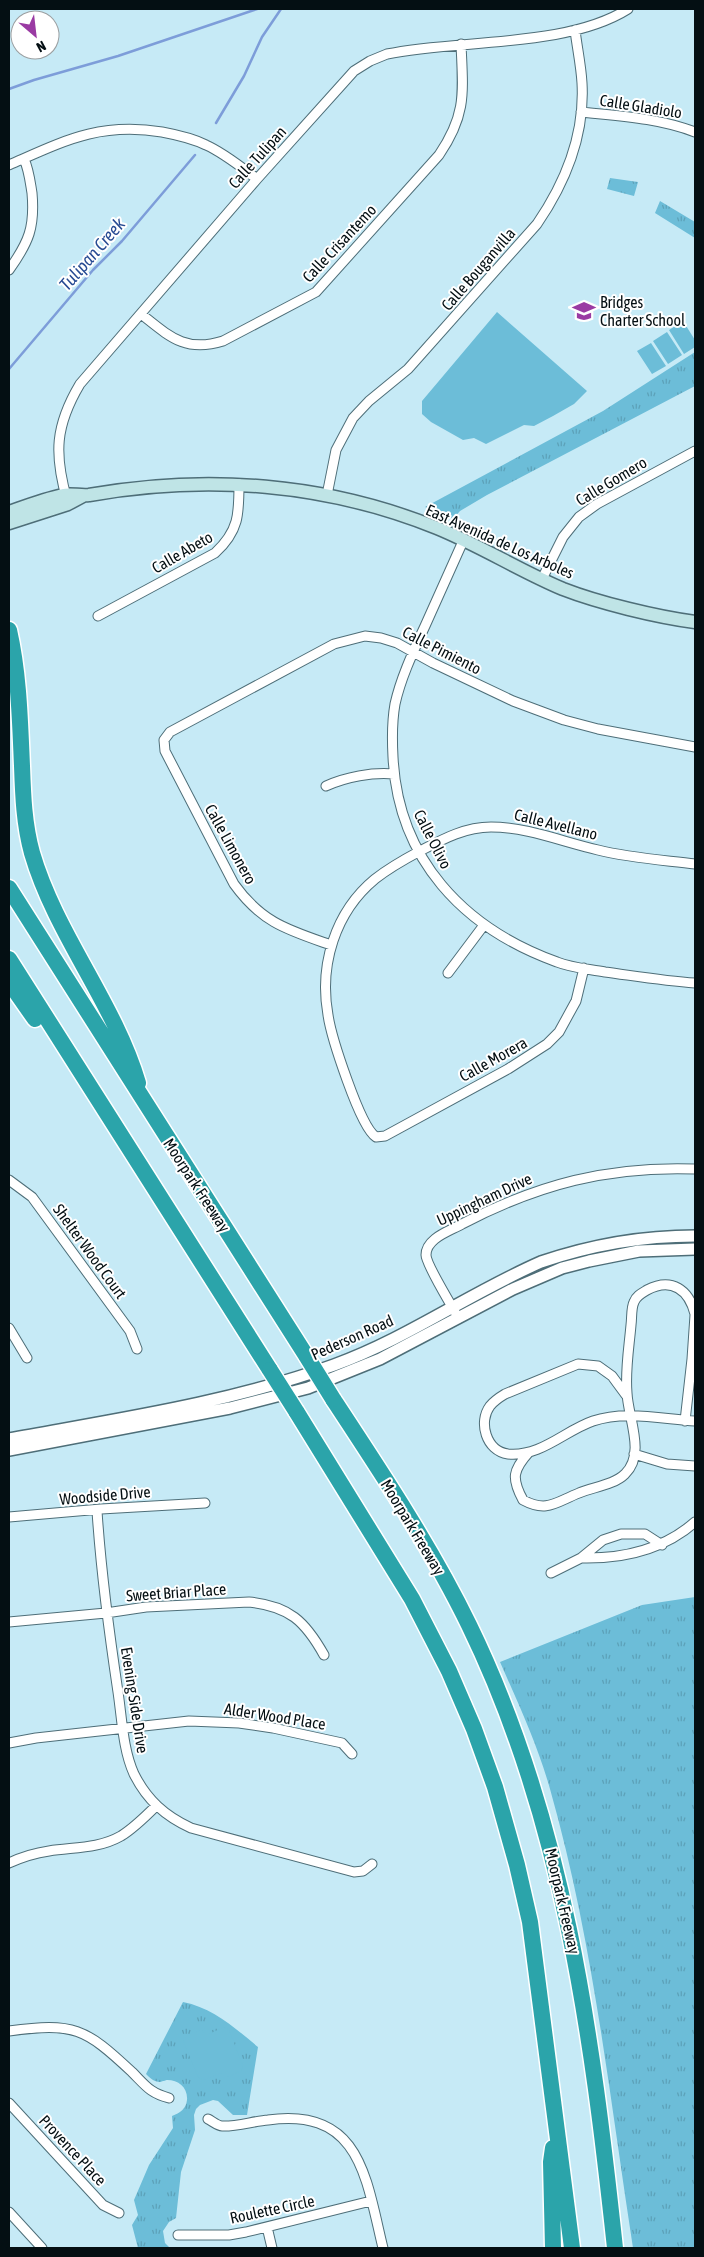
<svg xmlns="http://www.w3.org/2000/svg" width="704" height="2257" font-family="'Asap Condensed',sans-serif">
  <defs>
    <pattern id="grass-tufts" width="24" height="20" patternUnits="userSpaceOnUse" patternTransform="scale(1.25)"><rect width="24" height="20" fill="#6cbdd8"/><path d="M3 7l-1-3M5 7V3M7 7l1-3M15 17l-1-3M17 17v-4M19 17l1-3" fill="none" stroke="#5ca1b8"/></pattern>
  </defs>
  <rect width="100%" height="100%" fill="#c6eaf6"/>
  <!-- grass -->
  <path fill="url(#grass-tufts)" d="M610 178 638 182 634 196 607 189Z
    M660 201 695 222V238L655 213Z
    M695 352V386L487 495 460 511 453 519 425 507 603 411Z
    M695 1597V2248H633C609 2093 593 1940 550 1789 538 1746 518 1703 500 1662L642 1605Z
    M183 2002C213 2008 235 2028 258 2047L247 2115H233L218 2101 213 2100 200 2105 196 2109 194 2115 195 2130 181 2172 176 2218 169 2222 163 2231 165 2243 170 2248H138L132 2225 138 2215 134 2200 149 2165 173 2128 172 2116C180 2113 186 2109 187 2100 188 2088 179 2080 167 2080 167 2080 160 2082 160 2082 154 2082 150 2078 146 2074Z"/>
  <!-- pitch -->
  <path fill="#6cbdd8" d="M497 312 587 391 574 404 553 416 534 426 524 425 486 444 474 438 463 440 431 422 422 414V401Z
    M683 321 695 340V347L684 354 669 330Z
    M667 332 682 355 668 364 653 341Z
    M651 343 666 366 652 374 637 351Z
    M224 2027 229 2030 243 2066 241 2071 228 2077 221 2073 203 2080 198 2077 183 2040 187 2036 201 2030 207 2035Z"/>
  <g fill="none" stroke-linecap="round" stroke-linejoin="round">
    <!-- stream -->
    <path stroke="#7d9dd9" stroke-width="2.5" d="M9 89 34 80 118 56 257 9
      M216 123 244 76 262 37 281 9
      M9 369 93 270 122 241 195 155"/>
    <defs>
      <path id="minor" d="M581 112C619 116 659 118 695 132
        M9 165C64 141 99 122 162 132 178 135 192 138 206 145 224 153 241 167 257 179
        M9 270C29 242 35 227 32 193 30 181 29 170 24 159
        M141 314C169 336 185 353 223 341L316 292 439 155C467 114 463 92 461 44
        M327 495 336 450 353 418 369 401 408 369 537 224C565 183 585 135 582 83 581 65 577 47 575 30
        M67 500C54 454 55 426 80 384L257 179 354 71 370 61 387 54C459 39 566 48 628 9
        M464 539C451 568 438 597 425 626 414 650 401 677 395 704 392 721 392 739 393 757 398 859 463 928 557 962 572 968 589 969 605 972 635 976 665 981 695 983
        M542 579 563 537 579 517 597 504 695 451
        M98 616 215 553C239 531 239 514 239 484
        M326 786C346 777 372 772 394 774
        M331 945C288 930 262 923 234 884L165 751 164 740 170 732 334 644 365 636 381 638 397 643 433 663 513 701 564 720 598 729 695 747
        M584 968 576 1001 559 1032 547 1044 508 1069 385 1136 376 1137C360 1127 331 1036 328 1015 319 965 335 912 375 879 389 868 405 859 420 851 443 839 465 827 491 827 527 827 563 842 598 850 630 858 663 860 695 864
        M448 973 484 925
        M9 1180 32 1197 130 1331 137 1349
        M455 1312C449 1301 426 1264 426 1255 426 1238 450 1231 462 1224 539 1184 608 1166 695 1169
        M9 1328 27 1358
        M626 1395 612 1376 598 1366 578 1364 505 1394C500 1397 494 1401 490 1406 478 1422 486 1451 508 1454 541 1457 564 1431 593 1421 624 1410 663 1419 695 1421
        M685 1421 692 1359 695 1315
        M529 1452C513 1470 511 1478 523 1500 547 1513 556 1502 579 1493 593 1487 614 1485 625 1474 646 1454 628 1418 627 1393 625 1370 629 1348 631 1325 632 1318 631 1308 634 1302 636 1296 642 1293 647 1290 672 1277 689 1290 695 1314
        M634 1454 667 1464 695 1466
        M97 1511C101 1572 109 1632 118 1692 122 1719 123 1750 134 1774 147 1800 165 1816 191 1828L354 1872 363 1871 372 1864
        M9 1517 101 1509 205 1503
        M581 1558C624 1559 663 1550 695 1522
        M551 1573 581 1558 603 1540 621 1534H645L662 1545
        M9 1622 106 1613 146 1607 249 1602C289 1606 305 1621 324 1655
        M9 1743 36 1738 189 1721 239 1723 273 1728 342 1743 352 1754
        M9 1863C22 1857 35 1853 49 1851 74 1847 98 1849 121 1836 134 1828 145 1817 156 1806
        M9 2031C74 2022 85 2028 132 2072 146 2086 150 2093 169 2098
        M9 2103 103 2205 119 2213
        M208 2119C212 2121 218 2126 222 2126 234 2127 255 2121 268 2120 361 2107 366 2179 383 2248
        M9 2212 42 2248
        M267 2227 272 2248
        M178 2235H229L246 2232 371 2201"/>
      <path id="tertiary" d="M9 1439C118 1419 229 1403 334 1365 406 1339 470 1293 541 1262 591 1245 642 1236 695 1236
        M9 1450 230 1408 308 1388 380 1359 513 1289 562 1268 589 1261 639 1251 695 1249"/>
      <path id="secondary" d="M9 512C26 506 44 499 63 495 71 493 80 496 89 495 207 474 326 483 437 528 481 546 520 571 563 589 599 603 657 617 695 622
        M9 523 68 504 83 496"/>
      <path id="motorway" d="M9 630C19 674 20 721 22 766 23 795 24 824 32 853 56 935 114 1002 138 1083
        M9 888 307 1357
        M9 959 270 1370
        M9 982 35 1019
        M333 1399C381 1472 431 1547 469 1625 564 1820 592 2035 615 2248
        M296 1411 412 1599 449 1671 474 1729 495 1787 517 1865 530 1922 572 2248
        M553 2248 551 2162 553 2148"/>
    </defs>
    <!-- minor casing -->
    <use href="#minor" stroke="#4e6e78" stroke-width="11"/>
    <!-- tertiary casing -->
    <use href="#tertiary" stroke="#4e6e78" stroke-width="14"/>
    <!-- secondary casing -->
    <use href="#secondary" stroke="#4e6e78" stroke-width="15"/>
    <!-- motorway casing -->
    <use href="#motorway" stroke="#fff" stroke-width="19"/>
    <!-- minor -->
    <use href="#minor" stroke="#fff" stroke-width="9"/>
    <!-- tertiary -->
    <use href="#tertiary" stroke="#fff" stroke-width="11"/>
    <!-- secondary -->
    <use href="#secondary" stroke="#bfe4e6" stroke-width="12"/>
    <!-- motorway -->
    <use href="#motorway" stroke="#2ba4aa" stroke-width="16"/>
    <defs>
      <path id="motorway-bridge" d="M307 1357 333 1399
        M270 1370 296 1411"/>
    </defs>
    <!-- motorway-bridge casing -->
    <use href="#motorway-bridge" stroke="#fff" stroke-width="19" stroke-linecap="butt"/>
    <!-- motorway-bridge -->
    <use href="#motorway-bridge" stroke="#2ba4aa" stroke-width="16"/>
  </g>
  <!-- icons -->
  <defs>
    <symbol id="school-bare" viewBox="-9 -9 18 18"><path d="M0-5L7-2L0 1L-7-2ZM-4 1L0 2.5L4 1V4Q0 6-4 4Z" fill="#9a3ba3" stroke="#fff" stroke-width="2.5" paint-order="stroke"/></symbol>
  </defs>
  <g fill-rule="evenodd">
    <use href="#school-bare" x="568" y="295" width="32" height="32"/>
  </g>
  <g text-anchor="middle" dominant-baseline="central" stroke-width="4" stroke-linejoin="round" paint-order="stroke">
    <!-- street labels -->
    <g font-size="16" fill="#040f13" stroke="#fff">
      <text transform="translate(641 106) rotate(9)">Calle Gladiolo</text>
      <text transform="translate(257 157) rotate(-48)">Calle Tulipan</text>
      <text transform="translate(339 243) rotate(-47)">Calle Crisantemo</text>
      <text transform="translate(478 269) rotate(-49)">Calle Bouganvilla</text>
      <text transform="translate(611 481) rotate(-31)">Calle Gomero</text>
      <text transform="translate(500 541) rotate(24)">East Avenida de Los Arboles</text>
      <text transform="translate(182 552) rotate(-30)">Calle Abeto</text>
      <text transform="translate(442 650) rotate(27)">Calle Pimiento</text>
      <text transform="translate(556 824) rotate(14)">Calle Avellano</text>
      <text transform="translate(433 839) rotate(63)">Calle Olivo</text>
      <text transform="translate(231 844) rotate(61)">Calle Limonero</text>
      <text transform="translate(493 1059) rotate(-29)">Calle Morera</text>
      <text transform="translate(197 1185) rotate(57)">Moorpark Freeway</text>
      <text transform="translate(484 1199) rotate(-25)">Uppingham Drive</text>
      <text transform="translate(90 1251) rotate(54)">Shelter Wood Court</text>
      <text transform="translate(352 1337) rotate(-24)">Pederson Road</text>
      <text transform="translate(105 1495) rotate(-5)">Woodside Drive</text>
      <text transform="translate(413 1527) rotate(59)">Moorpark Freeway</text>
      <text transform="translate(176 1592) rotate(-4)">Sweet Briar Place</text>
      <text transform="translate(135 1700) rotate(81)">Evening Side Drive</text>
      <text transform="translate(275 1716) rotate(9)">Alder Wood Place</text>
      <text transform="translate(563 1901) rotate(77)">Moorpark Freeway</text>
      <text transform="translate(73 2150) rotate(47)">Provence Place</text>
      <text transform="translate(272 2209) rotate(-12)">Roulette Circle</text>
    </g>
    <!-- poi labels -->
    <g font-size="16" fill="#040f13" stroke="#fff" text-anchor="start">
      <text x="600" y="302">Bridges<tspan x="600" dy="18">Charter School</tspan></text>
    </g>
    <!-- water labels -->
    <g font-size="18" font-style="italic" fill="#274b93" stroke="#fff">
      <text transform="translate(92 254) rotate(-49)">Tulipan Creek</text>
    </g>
  </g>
  <!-- border -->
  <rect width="704" height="2257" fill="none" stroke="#040f13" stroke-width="20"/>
  <!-- north arrow -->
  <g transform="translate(35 35) rotate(152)"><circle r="24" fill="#ffffff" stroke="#9b9fa1"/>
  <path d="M0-4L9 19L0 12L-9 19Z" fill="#9a3ba3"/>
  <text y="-8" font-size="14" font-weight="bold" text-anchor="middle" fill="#040f13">N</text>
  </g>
</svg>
